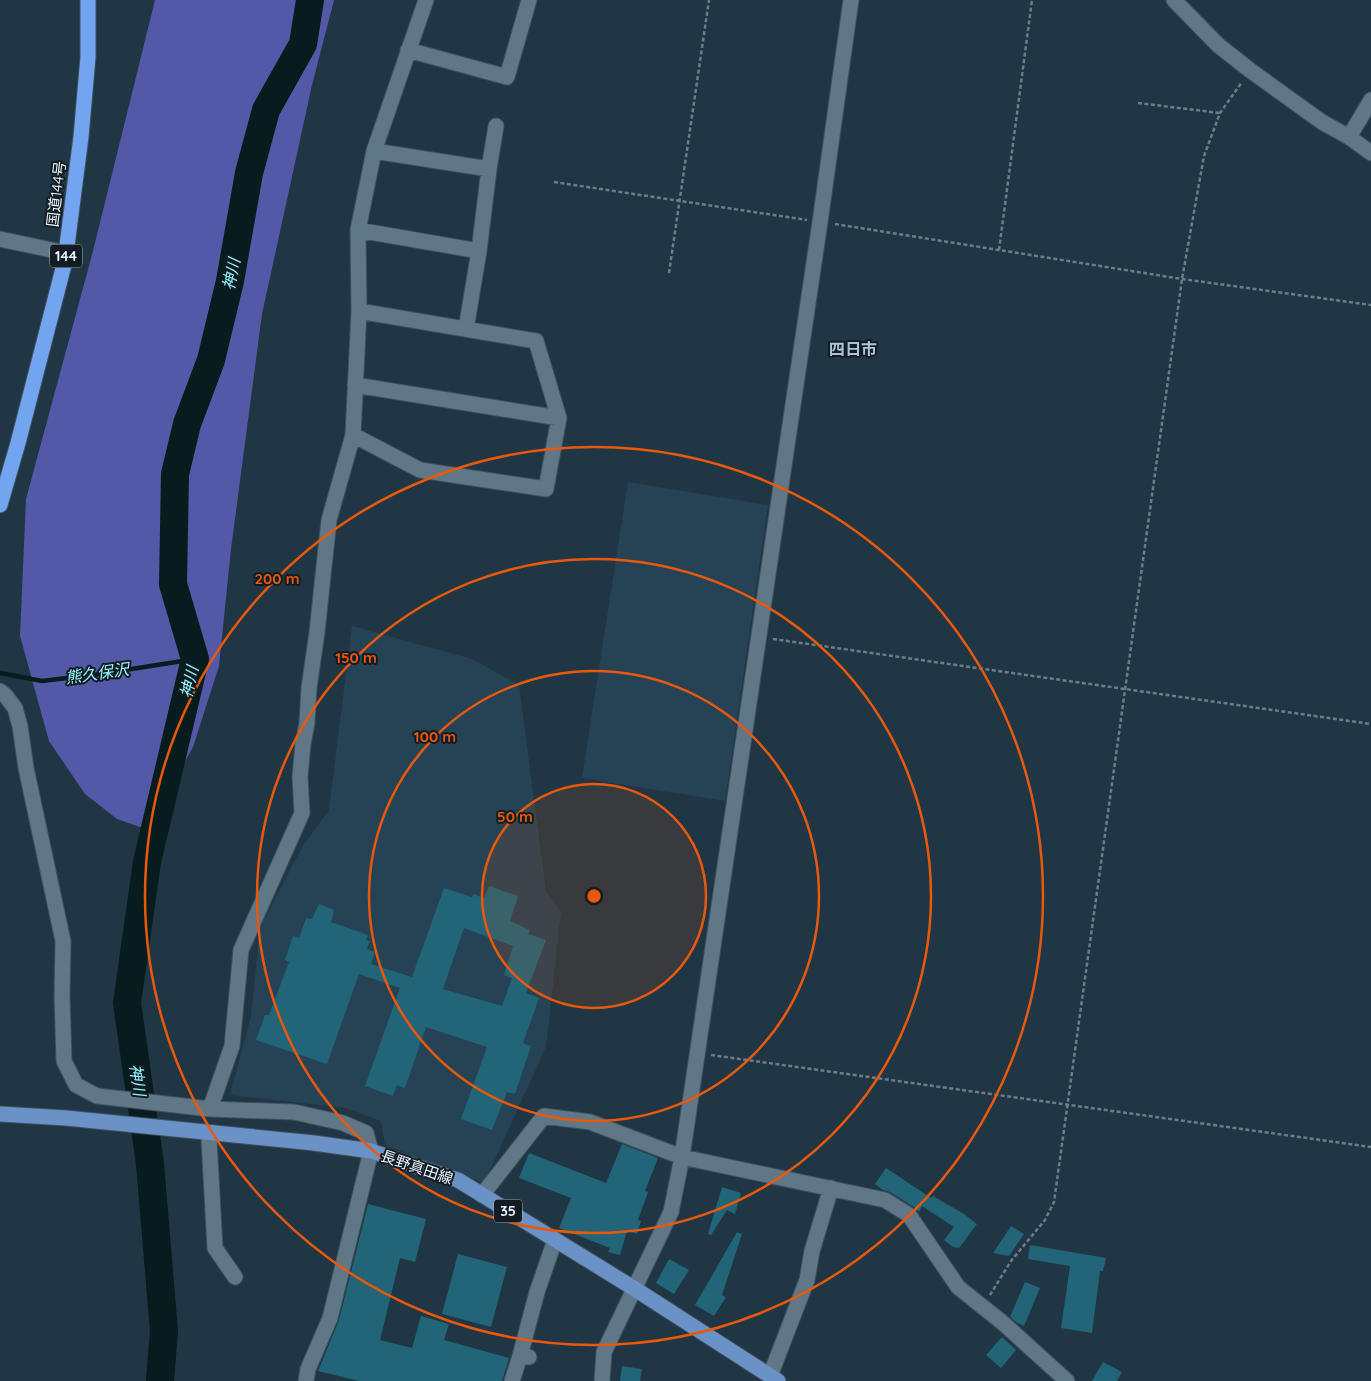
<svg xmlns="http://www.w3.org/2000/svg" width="1371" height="1381" font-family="Quicksand,'Noto Sans JP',sans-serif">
  <rect width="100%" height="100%" fill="#203645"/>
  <!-- built -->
  <path fill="#264355" d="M628 482 768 505 725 801 582 778Z
    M352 626 472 659 519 685 546 891 561 911 546 1047 484 1183 385 1145 381 1121 346 1108 230 1095 251 1016 260 927 303 846 329 810Z"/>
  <!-- forest -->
  <path fill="#5359a6" d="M155 0H334L312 85 262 314 231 549 219 666 193 747 156 814 140 827 117 819 85 794 49 741 20 636 26 499 93 251Z"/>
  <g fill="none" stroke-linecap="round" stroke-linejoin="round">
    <!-- stream -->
    <path stroke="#091c1d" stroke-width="4.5" d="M0 673 42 681 100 674 195 659"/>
    <!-- river -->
    <path stroke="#091c1d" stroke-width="28" d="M160 1381 164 1331 150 1164 127 1003 147 862 195 659 173 584 175 474 187 424 211 360 230 281 249 173 266 110 303 44 310 0"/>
  </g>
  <!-- building -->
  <path fill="#226478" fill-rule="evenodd" d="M489 886 518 896 510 921 530 930 528 934 546 940 526 993 539 998 523 1043 531 1046 515 1094 507 1092 492 1130 461 1119 487 1047 426 1027 405 1088 397 1085 393 1096 365 1086 400 988 359 974 327 1064 256 1040 265 1015H269L289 962 285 960 293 936 299 938 306 918 312 919 319 904 334 910 331 922 368 935 366 940 370 941 367 949 375 952 371 964 412 977 444 888 472 897 473 894 484 898ZM464 928 513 946 504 975 512 978 502 1006 443 989Z
    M622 1144 658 1158 645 1191 648 1192 638 1220 641 1221 637 1234 627 1231 620 1255 608 1252 610 1248 559 1228 571 1198 519 1178 529 1153 606 1183Z
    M886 1168 931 1198 933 1196 964 1214 977 1224 959 1248 953 1247 944 1240 954 1227 922 1206 919 1212 914 1207 890 1192 883 1190 875 1184Z
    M722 1187 741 1193 735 1214 727 1210 711 1235 708 1234Z
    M368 1204 426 1219 415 1262 400 1258 380 1340 412 1348 421 1316 449 1324 444 1340 509 1358 502 1381H359L318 1371 339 1320Z
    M1011 1226 1024 1234 1009 1256 993 1253Z
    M737 1232 742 1234 722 1295 726 1297 714 1316 695 1305Z
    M1030 1245 1106 1258 1103 1271H1100L1092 1333 1061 1328 1070 1266 1028 1259Z
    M458 1254 507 1267 491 1327 442 1314Z
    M669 1259 689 1270 674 1294 656 1283Z
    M1025 1282 1040 1288 1024 1326 1016 1322 1010 1317Z
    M1002 1337 1016 1350 1001 1368 986 1355Z
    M1103 1362 1122 1372 1117 1381H1092Z
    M622 1366 642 1369 640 1381H620Z"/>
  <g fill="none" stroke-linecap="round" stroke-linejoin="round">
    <!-- minor-tunnel -->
    <path stroke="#3f5361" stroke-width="15" stroke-dasharray="15 8" stroke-linecap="butt" d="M209 1140 210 1109"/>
    <defs>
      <path id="minor" d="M1174 0 1218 45 1251 71 1322 122 1349 137 1371 153
        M408 50 507 77 529 0
        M1349 137 1371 100
        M489 169 496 126
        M358 230 479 251 489 169 374 151
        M0 239 66 253
        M466 329 479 251
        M355 385 559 418
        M353 435 420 470 546 489 559 418 536 341 359 311
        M0 691 5 695 15 708 20 726 26 768 63 941 62 996 64 1061 76 1085 97 1096 210 1109 294 1112 343 1123 366 1133 371 1151 330 1318 308 1369 306 1381
        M210 1109 232 1046 241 950 302 813 300 777 303 744 307 723 309 688 317 632 329 520 353 435 359 311 358 230 374 151 426 0
        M209 1140 215 1248 235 1277
        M482 1195 544 1116 590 1122 682 1157 885 1200 909 1215 958 1287 1003 1323 1067 1381
        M529 1357 520 1356 537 1292 555 1240
        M770 1376 807 1280 812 1251 831 1188
        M512 1381 520 1356
        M602 1381 604 1352 671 1212 682 1157 820 222 851 0"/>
      <path id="major" d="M0 1114 66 1118 314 1143 371 1151 458 1180 635 1289 778 1381"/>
      <path id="highway" d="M0 505 18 443 65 261 81 137 88 57V0"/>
    </defs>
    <!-- minor casing -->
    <use href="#minor" stroke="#3f515e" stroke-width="17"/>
    <!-- major casing -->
    <use href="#major" stroke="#3f515e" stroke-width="17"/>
    <!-- highway casing -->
    <use href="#highway" stroke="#3f515e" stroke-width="17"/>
    <!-- path -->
    <path stroke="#6c7d8a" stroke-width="2.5" stroke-dasharray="4 2.5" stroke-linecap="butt" d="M1138 103 1220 113
      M554 182 807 220
      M835 224 1182 279 1371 305
      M999 250 1032 0
      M669 273 709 0
      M773 639 1371 724
      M711 1055 1371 1147
      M990 1295 1011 1261 1045 1220 1054 1202 1182 279 1204 156 1220 113 1242 82"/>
    <!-- minor -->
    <use href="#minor" stroke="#607788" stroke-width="15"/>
    <!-- major -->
    <use href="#major" stroke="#6b92c6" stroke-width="15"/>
    <!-- highway -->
    <use href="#highway" stroke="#73a4f0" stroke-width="15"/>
  </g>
  <!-- distance rings -->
  <circle cx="594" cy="896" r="112" fill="#e8590c" fill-opacity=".12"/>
  <g fill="none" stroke="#e8590c" stroke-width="2.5">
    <circle cx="594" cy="896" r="112"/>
    <circle cx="594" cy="896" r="225"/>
    <circle cx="594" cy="896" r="337"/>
    <circle cx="594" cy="896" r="449"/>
  </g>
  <g text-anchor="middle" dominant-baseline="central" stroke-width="4" stroke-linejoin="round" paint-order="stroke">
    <!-- shield labels -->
    <g fill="#131c23" stroke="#abb5bc" stroke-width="1">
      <rect x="50" y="244.5" width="32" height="23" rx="4"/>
      <rect x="494" y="1199.5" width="28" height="23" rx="4"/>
    </g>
    <g font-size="14" font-weight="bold" fill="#ecf6fe">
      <text x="66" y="256">144</text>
      <text x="508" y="1211">35</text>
    </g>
    <!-- street labels -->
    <g font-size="15" fill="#ecf6fe" stroke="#131c23">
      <text transform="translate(56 194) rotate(-83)">国道144号</text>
      <text transform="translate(417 1167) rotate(19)">長野真田線</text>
    </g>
    <!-- water labels -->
    <g font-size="16" font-style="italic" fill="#97f6ff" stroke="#131c23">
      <text transform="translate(231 274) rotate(-79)">神川</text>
      <text transform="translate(97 673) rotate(-8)">熊久保沢</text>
      <text transform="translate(189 682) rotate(-77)">神川</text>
      <text transform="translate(138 1080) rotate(82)">神川</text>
    </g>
    <!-- neighbourhood labels -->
    <g font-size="16" font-weight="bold" fill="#aac3d6" stroke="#131c23">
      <text x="853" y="349">四日市</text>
    </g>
  </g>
  <circle cx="594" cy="896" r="8" fill="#e8590c" stroke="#131c23" stroke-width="2.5"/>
  <g font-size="15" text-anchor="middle" font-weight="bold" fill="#e8590c" stroke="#131c23" stroke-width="4" stroke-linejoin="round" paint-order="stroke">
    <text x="277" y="584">200 m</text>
    <text x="356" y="663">150 m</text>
    <text x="435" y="742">100 m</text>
    <text x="515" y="822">50 m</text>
  </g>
</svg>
